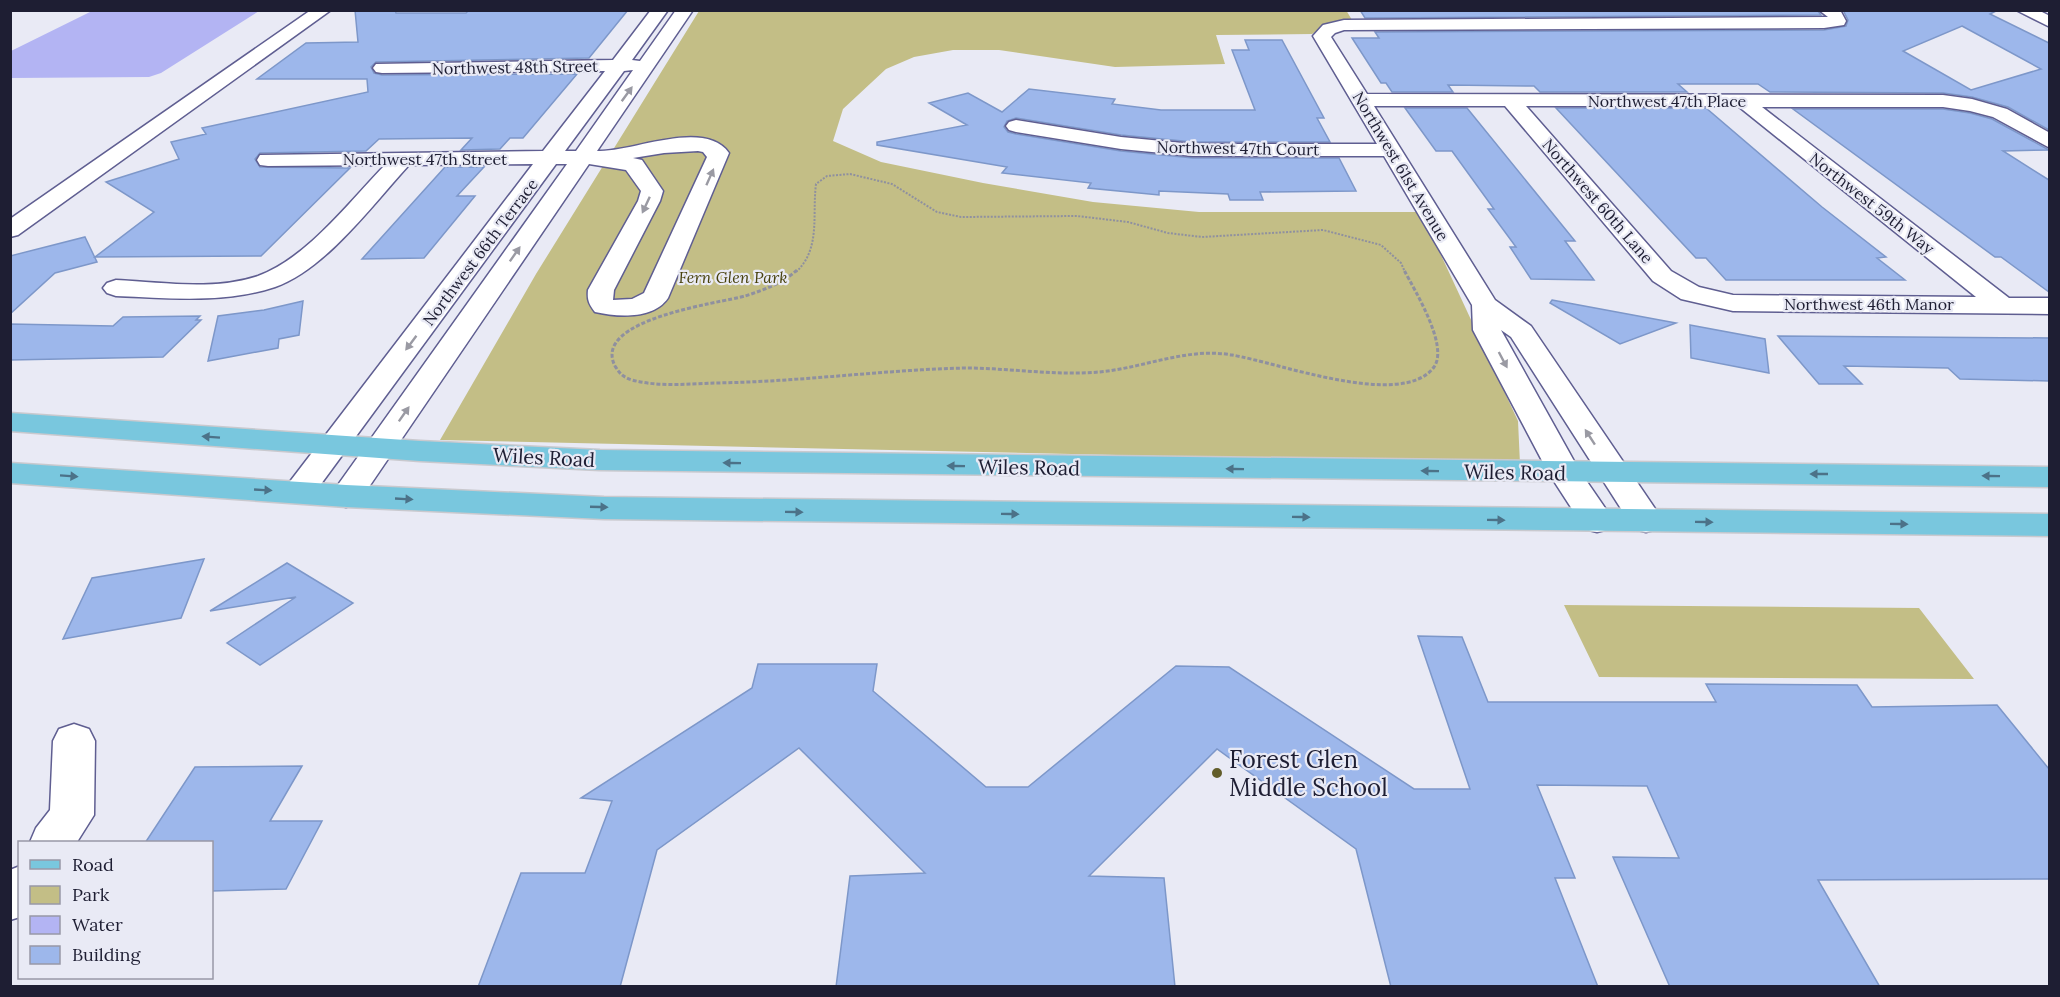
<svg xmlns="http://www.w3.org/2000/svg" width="2060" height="997" font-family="Lora,serif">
  <rect width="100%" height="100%" fill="#e9eaf5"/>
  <!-- green -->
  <path fill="#c3be86" d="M1346 10 1352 20 1330 22 1312 34 1216 35 1225 64 1115 67 999 50H953L914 57 886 69 843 109 833 141 881 162 983 183 1093 202 1199 212H1421L1518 421 1520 464 440 440 536 274 699 11Z
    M1564 605 1919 608 1974 679 1599 677Z"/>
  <!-- water -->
  <path fill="#b3b4f3" d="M92 11V10L259 11 161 73 149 77 11 78V51Z"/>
  <!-- building -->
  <path fill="#9db7eb" stroke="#7d97c9" stroke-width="1.5" fill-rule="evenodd" d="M355 10H395L396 13H466L469 10H628L589 58 376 62 371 67 374 73 382 75 577 74 523 138H510L500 149 461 150 472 138 379 139 366 151 260 153 255 159 260 167 350 168 261 256 95 257 154 212 106 182 179 159 171 142 206 134 202 128 368 92 367 79H257L306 43 358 42Z
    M1360 10H1817L1821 15 1365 18Z
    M1843 10H1998L1990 14 2049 43V130L2008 107 1972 97 1943 93 1770 92 1758 84H1678L1687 92H1540L1534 86 1448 85 1453 92H1392L1386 83H1381L1352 38H1379L1375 32 1824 30 1846 26 1848 20ZM1962 26 2041 69 1971 90 1903 51Z
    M1245 40H1282L1324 118H1317L1330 142H1193L1121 135 1016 118 1007 121 1004 127 1008 132 1016 134 1121 151 1193 158H1339L1356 191 1260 192 1263 200H1230L1228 194 1159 191V195L1088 188 1091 183 1002 173 1007 167 877 145V142L967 125 929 103 968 93 1002 112 1029 89 1115 99 1112 104 1161 110H1255L1232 50H1249Z
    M1405 108H1467L1575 241H1565L1594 280 1531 279 1510 247H1516L1488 209H1494L1452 151H1436Z
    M1556 108H1706L1822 207 1886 257 1877 258 1905 280H1726L1706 258H1696Z
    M1793 109H1943L1970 113 1992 119 2049 150 2003 151 2049 180V292L2001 257H1995Z
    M445 167H484L457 196H475L424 258 362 259Z
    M85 237 97 262 55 273 10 314V256Z
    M1552 300 1676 323 1620 344 1550 303Z
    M303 301 299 335 279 339 278 348 208 361 218 316 264 310Z
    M200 316 196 320H201L163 357 10 360V324L113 326 123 317Z
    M1690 325 1765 339 1769 373 1691 358Z
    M1778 336 2049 338V381L1960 379 1948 368 1844 366 1862 384H1819Z
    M204 559 181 618 63 639 92 578Z
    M287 563 353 603 260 665 227 643 296 597 210 611Z
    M1418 636 1462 637 1488 702H1716L1706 684 1857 685 1872 707 1997 705 2049 769V879L1818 880 1880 987H1670L1613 857 1679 858 1647 786 1537 785 1575 878H1555L1598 987H1391L1356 849 1217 749 1089 876 1164 878 1175 987H836L850 876 925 873 799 748 657 850 620 987H478L521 873H585L612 801 581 798 752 688 758 664H877L873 691 986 787H1028L1176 666 1229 667 1414 789H1470Z
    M302 766 270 821H322L286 889 212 891V843H145L195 767Z"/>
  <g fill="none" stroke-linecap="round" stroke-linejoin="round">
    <defs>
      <path id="minor" d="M311 10H331L18 235 10 237V219Z
        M651 10H668L632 60 640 61 676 10H693L597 151C631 153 704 118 729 153L668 298C653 320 617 317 595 312 589 304 587 300 588 290L638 201 641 191 626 170 589 164 358 503 346 507 334 503 330 496 567 164H556L310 499 298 502 286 499 282 492 533 164 409 165C373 204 326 269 275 287 224 304 169 298 116 296L107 293 103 288 107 283 116 280C161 282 214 291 258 276 307 258 349 202 385 165L268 166 260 165 257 160 260 155 543 151 605 71 382 73 376 72 373 68 376 64 613 60ZM633 70 576 151H565L624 71ZM698 151 703 152 707 157 644 293 632 299 613 300 614 290 660 201 663 191 642 160 633 158 664 153Z
        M1819 10H1840L1846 21 1844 25 1824 28 1344 30 1335 33 1331 37 1367 94 1943 95 1972 99 2007 109 2050 133V148L1993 117 1970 111 1943 107H1762L2009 298H2050V314L1733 311 1681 299 1653 281 1505 106H1374L1495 300 1531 326 1658 513 1663 521 1658 529 1646 532 1634 529 1511 337 1501 330 1579 470 1614 521 1609 529 1597 532 1585 529 1548 472 1473 330 1472 305 1384 156H1193L1121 149 1016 132 1009 130 1006 126 1009 122 1016 120 1121 137 1193 144H1377L1313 36 1323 25 1344 20 1828 17ZM1526 106H1738L1976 297 1733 295 1699 287 1671 271Z
        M2016 10H2038L2050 16V27Z
        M74 724 89 729 95 741 94 815 77 842H30L36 828 50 810 53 741 59 729Z
        M20 866V917L10 920V870Z"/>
      <path id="major" d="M10 413 420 441 600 450 2050 467V487L600 470 420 461 10 431Z
        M10 463 346 485 604 497 2050 514V536L604 519 346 507 10 483Z"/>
    </defs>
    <!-- minor casing -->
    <use href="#minor" stroke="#5f5e91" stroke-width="3"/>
    <!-- major casing -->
    <use href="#major" stroke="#c9c9ce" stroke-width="3"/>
    <!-- path-far1 -->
    <path stroke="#8f909f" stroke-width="2" stroke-dasharray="2 1.5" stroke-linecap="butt" d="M796 272C821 249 812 215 816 184L827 176 850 174 892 184 937 212 961 217 1077 216 1128 222 1168 233 1202 237 1323 230 1381 245 1401 263 1405 272"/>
    <!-- path -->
    <path stroke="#8f909f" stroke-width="3" stroke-dasharray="4 2" stroke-linecap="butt" d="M797 270C783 283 764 290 745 296 720 303 591 319 615 366 620 374 623 377 632 380 658 387 688 384 714 383 798 382 881 370 965 368 1010 368 1055 376 1099 372 1144 368 1187 347 1232 355 1276 362 1403 410 1434 367 1449 346 1415 291 1404 270"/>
    <!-- minor -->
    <use href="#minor" fill="#fff" fill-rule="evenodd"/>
    <!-- major -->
    <use href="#major" fill="#79c7de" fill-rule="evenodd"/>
  </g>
  <!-- one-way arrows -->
  <defs><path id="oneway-solid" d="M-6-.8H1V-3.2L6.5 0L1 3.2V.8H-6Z" transform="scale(1.5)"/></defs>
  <g fill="#9a9aa3">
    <use href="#oneway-solid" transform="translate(627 94) rotate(-54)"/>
    <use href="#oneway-solid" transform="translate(710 177) rotate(-66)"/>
    <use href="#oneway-solid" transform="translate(646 205) rotate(115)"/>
    <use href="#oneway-solid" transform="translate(515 254) rotate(-55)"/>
    <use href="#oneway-solid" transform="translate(411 343) rotate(127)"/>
    <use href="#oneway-solid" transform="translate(1503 360) rotate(62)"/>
    <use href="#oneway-solid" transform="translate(404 414) rotate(-55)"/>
    <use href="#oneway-solid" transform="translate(1590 437) rotate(-123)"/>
  </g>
  <g fill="#4c7288">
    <use href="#oneway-solid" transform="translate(211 437) rotate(-176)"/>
    <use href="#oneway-solid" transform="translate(732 463) rotate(-179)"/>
    <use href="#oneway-solid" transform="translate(956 466) rotate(-179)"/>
    <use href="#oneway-solid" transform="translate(1235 469) rotate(-179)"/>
    <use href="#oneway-solid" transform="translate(1430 471) rotate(-179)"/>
    <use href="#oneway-solid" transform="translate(1819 474) rotate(-180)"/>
    <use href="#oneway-solid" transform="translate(69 476) rotate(4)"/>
    <use href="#oneway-solid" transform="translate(1991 476) rotate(-179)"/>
    <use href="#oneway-solid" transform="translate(263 490) rotate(3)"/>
    <use href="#oneway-solid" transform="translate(404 499) rotate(3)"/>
    <use href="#oneway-solid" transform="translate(599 507) rotate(2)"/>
    <use href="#oneway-solid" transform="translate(794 512) rotate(1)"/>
    <use href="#oneway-solid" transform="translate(1010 514) rotate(1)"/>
    <use href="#oneway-solid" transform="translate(1301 517) rotate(1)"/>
    <use href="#oneway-solid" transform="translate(1496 520) rotate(1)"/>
    <use href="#oneway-solid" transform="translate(1704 522) rotate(1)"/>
    <use href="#oneway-solid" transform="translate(1899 524) rotate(1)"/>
  </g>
  <!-- markers -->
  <circle fill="#625d2a" stroke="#e9eaf5" stroke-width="2" cx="1217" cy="773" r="6"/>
  <g text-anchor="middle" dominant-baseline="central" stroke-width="4.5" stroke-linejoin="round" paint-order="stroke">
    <!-- far-street labels -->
    <g font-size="16" fill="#1e1e33" stroke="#e9eaf5">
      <text transform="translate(515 67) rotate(-1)">Northwest 48th Street</text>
      <text x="1667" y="101">Northwest 47th Place</text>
      <text transform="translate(1238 148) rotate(1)">Northwest 47th Court</text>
      <text x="425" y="159">Northwest 47th Street</text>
      <text transform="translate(1401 166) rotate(59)">Northwest 61st Avenue</text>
      <text transform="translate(1598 201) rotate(49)">Northwest 60th Lane</text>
      <text transform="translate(1872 203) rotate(38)">Northwest 59th Way</text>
      <text transform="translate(480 252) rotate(-53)">Northwest 66th Terrace</text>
      <text x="1869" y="304">Northwest 46th Manor</text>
    </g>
    <!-- far-park labels -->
    <g font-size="16" font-style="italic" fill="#47410c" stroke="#e9eaf5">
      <text x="733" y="277">Fern Glen Park</text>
    </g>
    <!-- street labels -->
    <g font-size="20" fill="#1e1e33" stroke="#e9eaf5">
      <text transform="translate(544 457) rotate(3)">Wiles Road</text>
      <text transform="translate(1029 467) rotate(1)">Wiles Road</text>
      <text transform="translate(1515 472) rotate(1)">Wiles Road</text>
    </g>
    <!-- near-poi labels -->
    <g font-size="24" fill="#1e1e33" stroke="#e9eaf5" text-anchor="start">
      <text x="1229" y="759">Forest Glen<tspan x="1229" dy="28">Middle School</tspan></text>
    </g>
  </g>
  <!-- border -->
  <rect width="2060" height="997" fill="none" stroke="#1e1e33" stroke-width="24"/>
  <!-- legend -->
  <rect x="18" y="841" width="195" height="138" fill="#e9eaf5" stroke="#9898a7" stroke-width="1.5"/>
  <rect x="30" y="860" width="30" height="9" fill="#79c7de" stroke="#9898a7" stroke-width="1.5"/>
  <text x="72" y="871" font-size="18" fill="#1e1e33">Road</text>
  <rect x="30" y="886" width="30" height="18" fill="#c3be86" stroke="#9898a7" stroke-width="1.5"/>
  <text x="72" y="901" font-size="18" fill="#1e1e33">Park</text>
  <rect x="30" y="916" width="30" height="18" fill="#b3b4f3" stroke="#9898a7" stroke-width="1.5"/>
  <text x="72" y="931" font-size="18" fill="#1e1e33">Water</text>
  <rect x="30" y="946" width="30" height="18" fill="#9db7eb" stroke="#9898a7" stroke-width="1.5"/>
  <text x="72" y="961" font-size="18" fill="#1e1e33">Building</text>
</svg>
